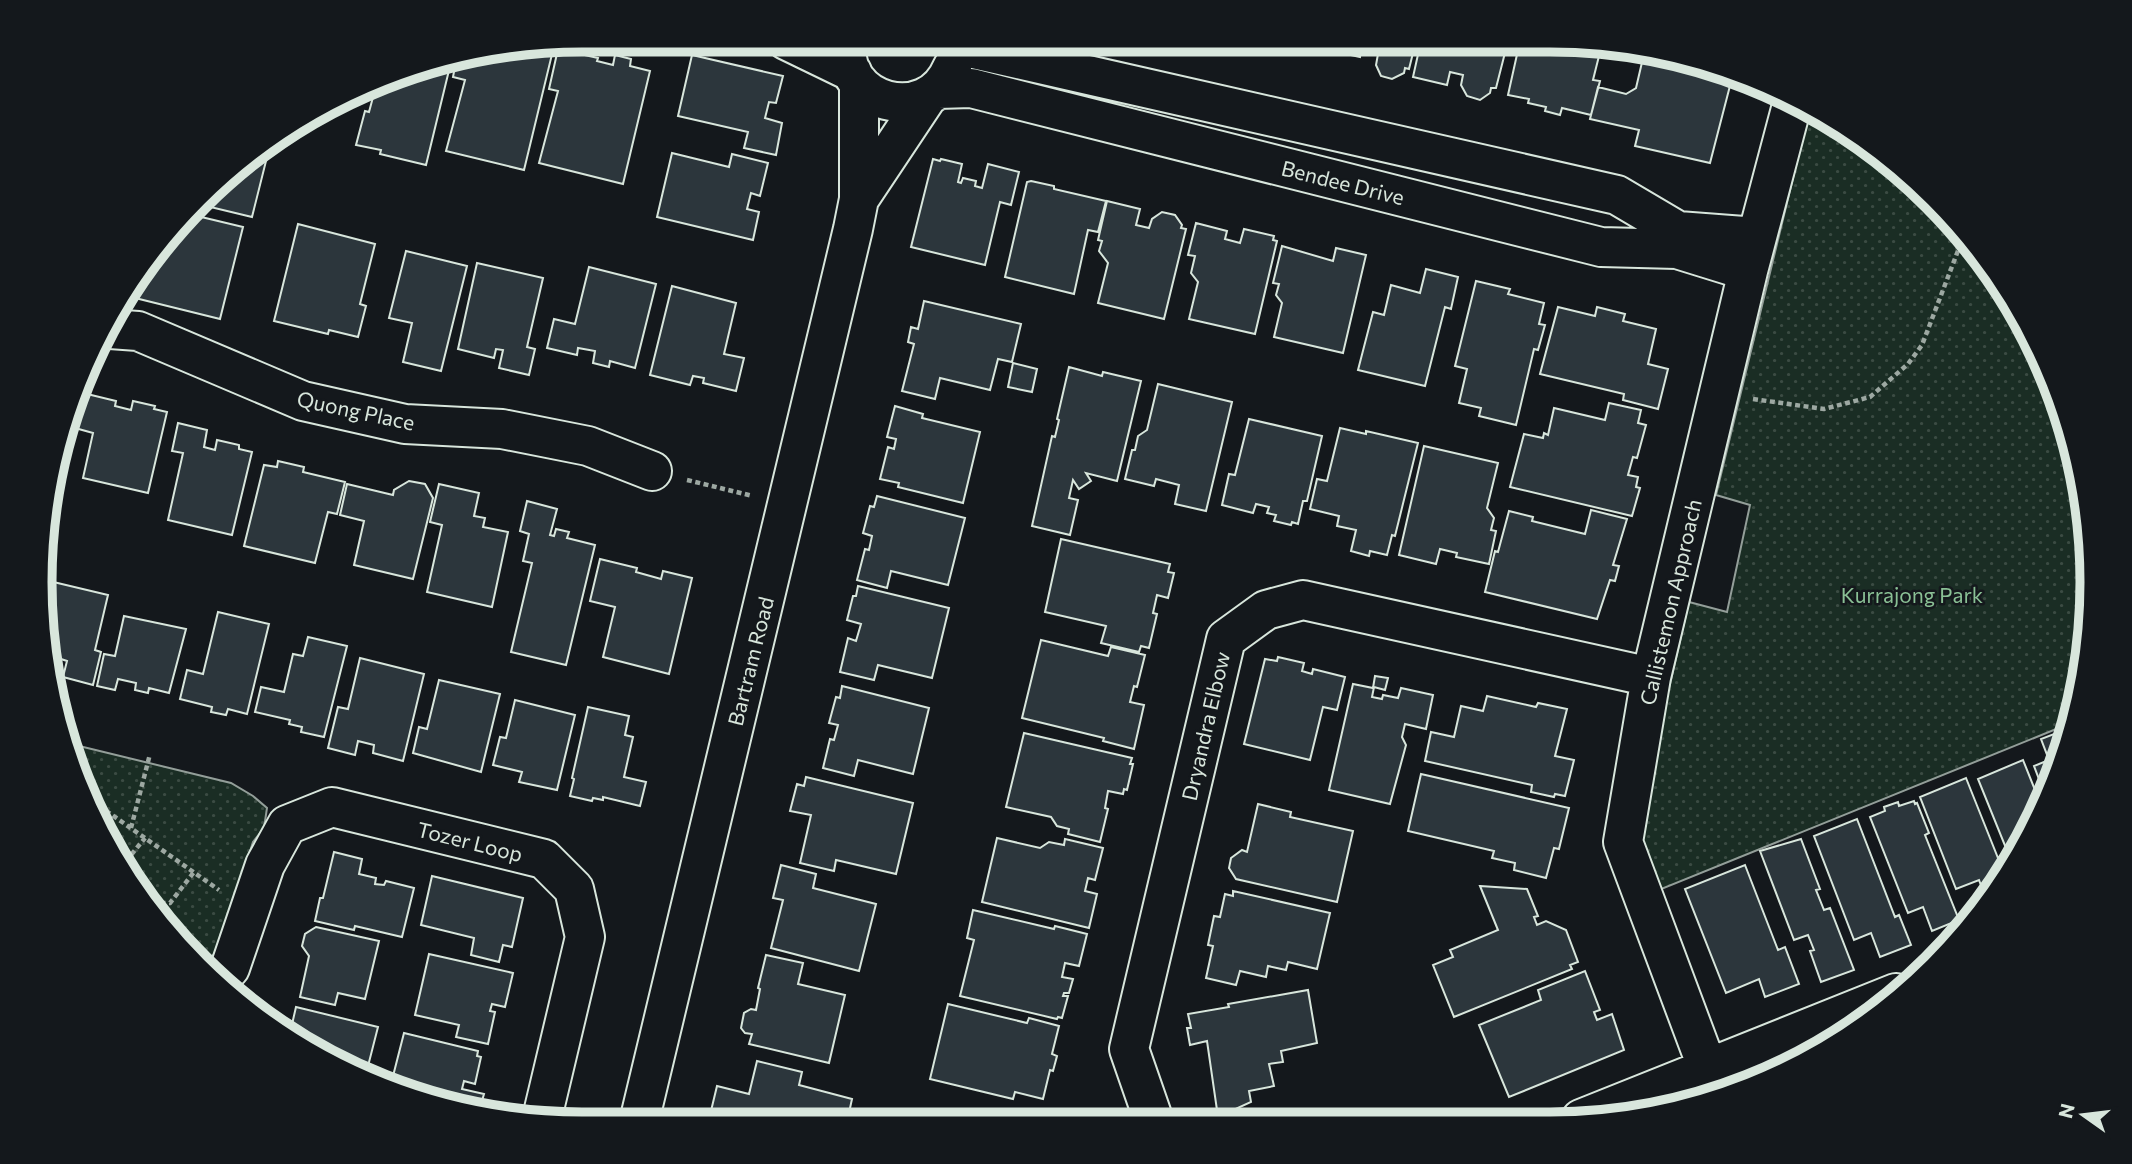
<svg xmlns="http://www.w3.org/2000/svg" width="2132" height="1164" font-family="Commissioner,sans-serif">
  <defs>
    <pattern id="grass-dots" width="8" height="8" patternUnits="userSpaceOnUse" patternTransform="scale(1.75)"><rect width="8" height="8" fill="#1a2d24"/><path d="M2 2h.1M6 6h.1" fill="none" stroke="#3b4b43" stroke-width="1.8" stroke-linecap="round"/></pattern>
  </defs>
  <rect width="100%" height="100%" fill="#14181c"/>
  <!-- grass -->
  <path fill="url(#grass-dots)" stroke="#939e99" stroke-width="2" d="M1810 108 1821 113 1907 174 1980 252 2036 342 2073 441 2091 546 2087 652 2071 723 1654 892 1640 848V814L1689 602 1727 612 1750 505 1716 495Z
    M71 744 231 783 253 796 267 808 264 828 253 842 218 952 202 962 175 939 82 790Z"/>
  <!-- building -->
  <path fill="#2c363c" stroke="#d8e6dc" stroke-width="2" d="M1287 41H1324L1321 54 1286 46Z
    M1331 41H1416L1409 69 1405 68 1404 73 1392 79 1381 76 1376 65 1378 54 1361 50 1360 57 1328 50Z
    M1421 41H1508L1496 88H1491L1490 93 1480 100 1467 96 1461 85 1463 75 1450 72 1447 85 1413 77Z
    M1520 41H1585L1602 44 1593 80 1600 81 1591 115 1562 108 1560 115 1545 111 1546 107 1528 103 1529 99 1508 95Z
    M551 45 554 46 524 170 446 151 465 80 453 77 456 61 503 53 513 56 514 51Z
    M558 49 598 58 597 61 613 65 615 55 631 59 630 66 650 71 623 184 539 163 558 91 549 89Z
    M692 55 783 76 776 103 769 102 765 118 782 123 776 155 744 148 748 132 678 116Z
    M1643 58 1676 66 1677 62 1727 74V77L1732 78 1710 163 1635 146 1639 130 1590 119 1598 87 1626 94 1636 88Z
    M451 62 426 165 380 154 381 150 356 145 365 111 369 112 376 86 407 69Z
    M257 150 268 153 252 217 202 205Z
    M672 153 729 167 732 154 768 163 760 196 751 193 747 209 759 212 753 240 657 217Z
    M933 159 940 161 941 159 962 164 958 182 961 183 963 178 976 181 975 186 982 188 988 164 1019 172 1011 205 1000 202 985 265 911 247Z
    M1031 181 1054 186V189L1106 201 1098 232 1088 230 1074 294 1005 277 1027 182Z
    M1107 201 1140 209 1136 225 1149 228 1152 219 1162 212 1175 215 1182 225 1181 228 1186 229 1164 319 1098 303 1108 263 1099 251 1102 241 1098 240Z
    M193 215 243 227 220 319 127 296 131 281Z
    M1196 223 1227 231 1225 239 1240 243 1244 229 1274 236 1273 240 1277 241 1255 334 1189 319 1198 282 1191 273 1195 256 1188 255Z
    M298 224 375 244 360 304 366 306 358 337 329 330 328 334 274 321Z
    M1282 246 1333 261 1336 248 1366 255 1343 353 1274 337 1282 303 1276 295 1279 284 1273 283Z
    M406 251 467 266 441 371 403 362 412 323 389 318Z
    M477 263 543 278 527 347 535 349 529 375 499 368 503 350 496 349 494 358 458 349Z
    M589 267 656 284 635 368 610 361 609 367 593 363 595 351 578 348 577 355 547 348 554 319 575 324Z
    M1426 269 1458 277 1451 309 1445 307 1425 386 1358 370 1373 312 1384 315 1391 285 1420 293Z
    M1476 281 1510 289 1508 294 1544 303 1539 324 1545 325 1538 350 1534 349 1516 425 1479 416 1481 408 1459 403 1467 369 1455 366Z
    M672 286 736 303 724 354 744 358 736 391 703 383 704 378 693 376 690 385 650 375Z
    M924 301 1021 324 1012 362 998 359 990 390 940 378 935 399 902 391 914 344 908 342 911 327 918 329Z
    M1558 307 1595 316 1597 307 1625 314 1623 321 1656 329 1648 364 1668 369 1658 409 1623 400 1624 394 1540 374Z
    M1013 363 1037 369 1032 392 1008 387Z
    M1069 367 1102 376 1103 372 1141 381 1117 481 1086 473 1091 481 1079 489 1073 480 1069 498 1078 500 1070 535 1032 526 1052 436 1055 437 1059 420 1057 419Z
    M1158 384 1232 402 1206 511 1175 504 1179 485 1156 479 1154 486 1125 479 1132 450H1135L1138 436 1147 430Z
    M83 393 116 401 115 406 131 410 133 401 155 406 154 409 167 412 148 493 83 478 93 433 75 428Z
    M1609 403 1641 410 1638 423 1646 425 1637 458 1633 457 1628 475 1638 477 1636 487 1640 488 1632 516 1510 487 1524 434 1543 438 1544 433 1548 435 1554 408 1605 420Z
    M895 406 923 414 922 418 980 432 963 503 898 487 899 483 880 479 888 447 894 449 896 439 887 437Z
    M1249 419 1322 436 1307 501H1303L1298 524 1292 522 1291 525 1274 521 1276 515 1267 513 1269 507 1256 504 1253 513 1222 505 1229 474 1235 475Z
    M178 423 207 430 204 447 215 450 217 440 239 445V449L252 452 232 535 168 520 183 453 172 451Z
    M1340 428 1366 434V431L1418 443 1395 536 1392 535 1387 555 1370 551 1369 556 1351 551 1356 530 1337 526 1339 516 1310 509 1317 479 1327 481Z
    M1424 446 1498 463 1487 508 1494 518 1491 530 1496 531 1489 564 1456 557 1457 553 1440 549 1436 564 1399 555Z
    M278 461 304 467 303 472 345 482 337 514 328 512 315 563 244 546 264 465 277 467Z
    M409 481 425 484 433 498 413 579 354 565 364 521 340 515 347 484 393 495 394 490Z
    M439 484 479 493 474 516 485 518 483 527 508 532 492 607 427 592 442 525 430 522Z
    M877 496 965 518 948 585 891 571 887 588 857 580 865 549 869 550 872 536 863 533 870 506 874 507Z
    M527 501 557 509 550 535 554 536 556 529 569 532 567 538 595 545 566 665 511 652 532 563 523 561 529 534 520 531Z
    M1591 510 1627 519 1613 565 1619 566 1615 581 1610 580 1597 619 1485 592 1495 551 1498 552 1509 511 1533 517 1532 521 1585 534Z
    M1061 539 1170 564 1168 572 1174 573 1168 598 1157 595 1153 613 1157 614 1149 648 1141 646 1139 652 1101 643 1106 626 1045 612Z
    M600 559 637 568 636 572 661 579 663 571 692 578 669 674 603 657 615 607 590 601Z
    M45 580 108 595 95 650 101 652 93 685 63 677 67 661 58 658 53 669 41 618Z
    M858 586 949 608 932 678 878 665 874 680 840 672 848 638 856 641 861 624 847 620 853 596H856Z
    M218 612 269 624 247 714 228 709 226 715 211 712 212 707 180 699 187 670 203 674Z
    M124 616 186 629 169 693 149 688 148 693 135 690 136 683 118 679 115 690 97 686 104 654 115 656Z
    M308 637 347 646 324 737 301 732 302 727 289 724 290 720 255 712 261 687 284 692 293 654 303 656Z
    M1041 640 1108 656 1111 647 1145 655 1137 687 1134 686 1130 702 1144 705 1134 749 1103 741 1104 738 1022 718Z
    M1278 657 1304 663 1302 671 1312 674 1313 669 1345 677 1337 710 1323 707 1310 760 1244 744 1265 659 1277 661Z
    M360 658 424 674 403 761 373 753 374 745 358 741 355 755 328 748 338 707 348 709Z
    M1375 676 1388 678 1385 690 1374 687 1372 697 1382 699 1383 695 1398 698 1401 688 1433 695 1426 729 1405 724 1402 737 1406 745 1390 804 1329 790 1353 684 1373 688Z
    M439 680 500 694 481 772 413 753 419 727 427 729Z
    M842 686 929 708 913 774 858 760 854 776 823 768 830 739 834 740 838 725 829 723 836 697 840 698Z
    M1487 696 1536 707 1538 703 1567 709 1555 756 1574 760 1565 796 1555 794 1554 797 1531 792 1532 785 1425 761 1431 732 1454 737 1461 706 1483 711Z
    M515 700 575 715 557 790 519 782 522 772 493 765 500 737 506 738Z
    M588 707 629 716 625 735 633 737 624 777 646 782 640 806 603 797V800L593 798 592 801 570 796 574 779 572 778Z
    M2067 729 2063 756 2045 795 2034 766 2049 760 2041 739Z
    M1024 733 1132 758 1130 764H1133L1127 790 1124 789 1123 794 1108 791 1105 808 1108 809 1100 842 1068 834 1069 829 1057 826 1051 817 1006 807Z
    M2023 760 2041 805 2019 853 2012 863 1978 779Z
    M1421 774 1569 808 1559 849 1554 848 1546 878 1514 870 1515 863 1492 858 1494 851 1408 831Z
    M806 777 913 803 896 874 836 860 834 871 800 863 811 815 790 811 797 784 804 786Z
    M1966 778 1998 858 2003 856 2008 869 1986 899 1979 880 1956 889 1920 797Z
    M1914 801 1915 804 1917 803 1929 833 1925 835 1959 920 1932 931 1923 907 1908 913 1870 817 1885 811 1884 807 1898 802 1899 806Z
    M1258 804 1291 812 1290 817 1353 831 1337 902 1236 879 1229 868 1231 858 1242 850 1247 852Z
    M1857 819 1895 917 1899 915 1911 945 1880 957 1871 933 1854 940 1814 836Z
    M997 838 1040 848 1049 842 1064 845 1065 839 1103 848 1095 880 1088 878 1085 891 1097 894 1089 928 982 902Z
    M1801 839 1820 889 1816 890 1824 910 1830 908 1854 970 1821 982 1810 951 1814 950 1808 935 1794 940 1760 851Z
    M334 852 362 859 359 874 376 878 375 884 384 885 386 881 414 888 402 937 355 926 354 930 315 921 320 898H323Z
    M781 865 816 874 813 888 876 904 859 971 771 948 783 900 773 898Z
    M1745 865 1778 950 1785 947 1799 984 1765 997 1759 979 1726 993 1685 889Z
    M432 876 523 898 512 947 503 945 499 962 471 955 474 938 421 925Z
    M1480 886 1527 889 1538 916 1534 917 1537 925 1546 921 1566 930 1578 962 1570 965 1572 969 1454 1017 1433 965 1453 957 1450 950 1498 930Z
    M1233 891 1330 913 1317 969 1288 962 1286 970 1268 966 1266 977 1240 971 1236 985 1206 978 1213 946 1208 945 1214 916 1220 917 1225 894 1233 896Z
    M973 910 1054 929 1055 926 1087 934 1079 966 1065 963 1062 977 1073 979 1069 993H1064L1063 996H1068L1062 1018 1058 1017 1057 1019 960 996 974 940 967 938Z
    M316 927 379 941 365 999 338 993 335 1005 300 997 309 956 302 946 305 934Z
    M429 954 513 973 505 1007 492 1004 490 1011 495 1012 488 1044 456 1037 459 1025 415 1015Z
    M766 955 803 963 798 984 845 995 829 1063 749 1044 752 1034 745 1033 741 1028 744 1013 751 1009 756 1010 760 989 758 988Z
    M1585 971 1600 1010 1594 1012 1597 1020 1612 1014 1624 1050 1509 1097 1479 1025 1541 1000 1538 990Z
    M1308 990 1317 1043 1281 1051 1283 1062 1269 1064 1274 1086 1249 1091 1251 1102 1218 1117 1207 1041 1190 1045 1187 1028H1191L1188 1014 1229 1007 1228 1004Z
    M948 1004 1027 1023 1029 1018 1059 1026 1052 1054 1057 1056 1053 1071 1050 1070 1043 1099 1015 1092 1013 1099 930 1079Z
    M296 1007 378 1027 366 1074 311 1051 299 1041 300 1036 290 1033Z
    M404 1033 478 1051 477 1056 481 1057 475 1084 464 1081 462 1089 484 1094 479 1111 437 1103 391 1084Z
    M1813 1039 1817 1049 1784 1065 1779 1053Z
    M757 1061 802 1072 799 1085 852 1099 847 1122H736L710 1115 717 1086 749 1094Z
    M1038 1109 1039 1121H914Z"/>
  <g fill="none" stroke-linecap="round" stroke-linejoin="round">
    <defs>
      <path id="minor" d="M786 40 852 72
        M847 41C838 103 927 128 952 68
        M956 45 1617 195 1678 231 1757 237
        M938 89 971 88 1601 247 1677 249 1748 271
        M859 199 927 97
        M110 329 138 331 303 401 405 424 502 429 588 446 652 471
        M221 977 230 968 265 865 287 825 332 807 544 859 574 889 585 937 541 1122
        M1718 1096 1623 842 1651 677 1748 271 1793 101
        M1581 1119 1896 993
        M1154 1121 1129 1049 1226 639 1266 610 1303 600 1651 677
        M639 1122 853 229 859 199V83"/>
    </defs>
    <!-- minor casing -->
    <use href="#minor" stroke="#d8e6dc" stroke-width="42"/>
    <!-- path -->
    <path stroke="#9da8a2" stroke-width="4.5" stroke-dasharray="5 3.5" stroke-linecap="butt" d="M1753 399 1824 409 1870 397 1908 364 1922 345 1964 235
      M687 480 753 496
      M85 796 219 890
      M131 828 150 754
      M126 861 145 838
      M152 903H170L194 872"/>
    <!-- minor -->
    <use href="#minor" stroke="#14181c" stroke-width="38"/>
  </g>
  <g text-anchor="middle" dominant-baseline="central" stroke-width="5" stroke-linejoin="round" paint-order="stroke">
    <!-- street labels -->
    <g font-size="21" fill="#d8e6dc" stroke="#14181c">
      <text transform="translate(1343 182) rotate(14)">Bendee Drive</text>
      <text transform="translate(356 410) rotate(12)">Quong Place</text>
      <text transform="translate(1670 602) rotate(-77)">Callistemon Approach</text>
      <text transform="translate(750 661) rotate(-76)">Bartram Road</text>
      <text transform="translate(1205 726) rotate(-77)">Dryandra Elbow</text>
      <text transform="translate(470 841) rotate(14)">Tozer Loop</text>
    </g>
    <!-- park labels -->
    <g font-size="21" fill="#8ac095" stroke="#14181c">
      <text x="1912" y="594">Kurrajong Park</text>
    </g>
  </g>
  <!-- crop -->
  <path d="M0 0H2132V1164H0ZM582 52H1550A530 530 0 0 1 2080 582V582A530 530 0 0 1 1550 1112H582A530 530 0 0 1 52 582V582A530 530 0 0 1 582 52Z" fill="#14181c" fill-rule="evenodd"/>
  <path fill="none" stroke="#d8e6dc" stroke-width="9" d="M582 52H1550A530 530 0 0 1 2080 582V582A530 530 0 0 1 1550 1112H582A530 530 0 0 1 52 582V582A530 530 0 0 1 582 52Z"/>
  <!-- north arrow -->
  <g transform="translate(2083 1115) rotate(284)" stroke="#14181c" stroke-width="5" paint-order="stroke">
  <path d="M0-5L12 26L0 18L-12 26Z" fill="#d8e6dc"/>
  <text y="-10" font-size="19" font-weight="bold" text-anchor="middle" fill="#d8e6dc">N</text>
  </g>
</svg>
